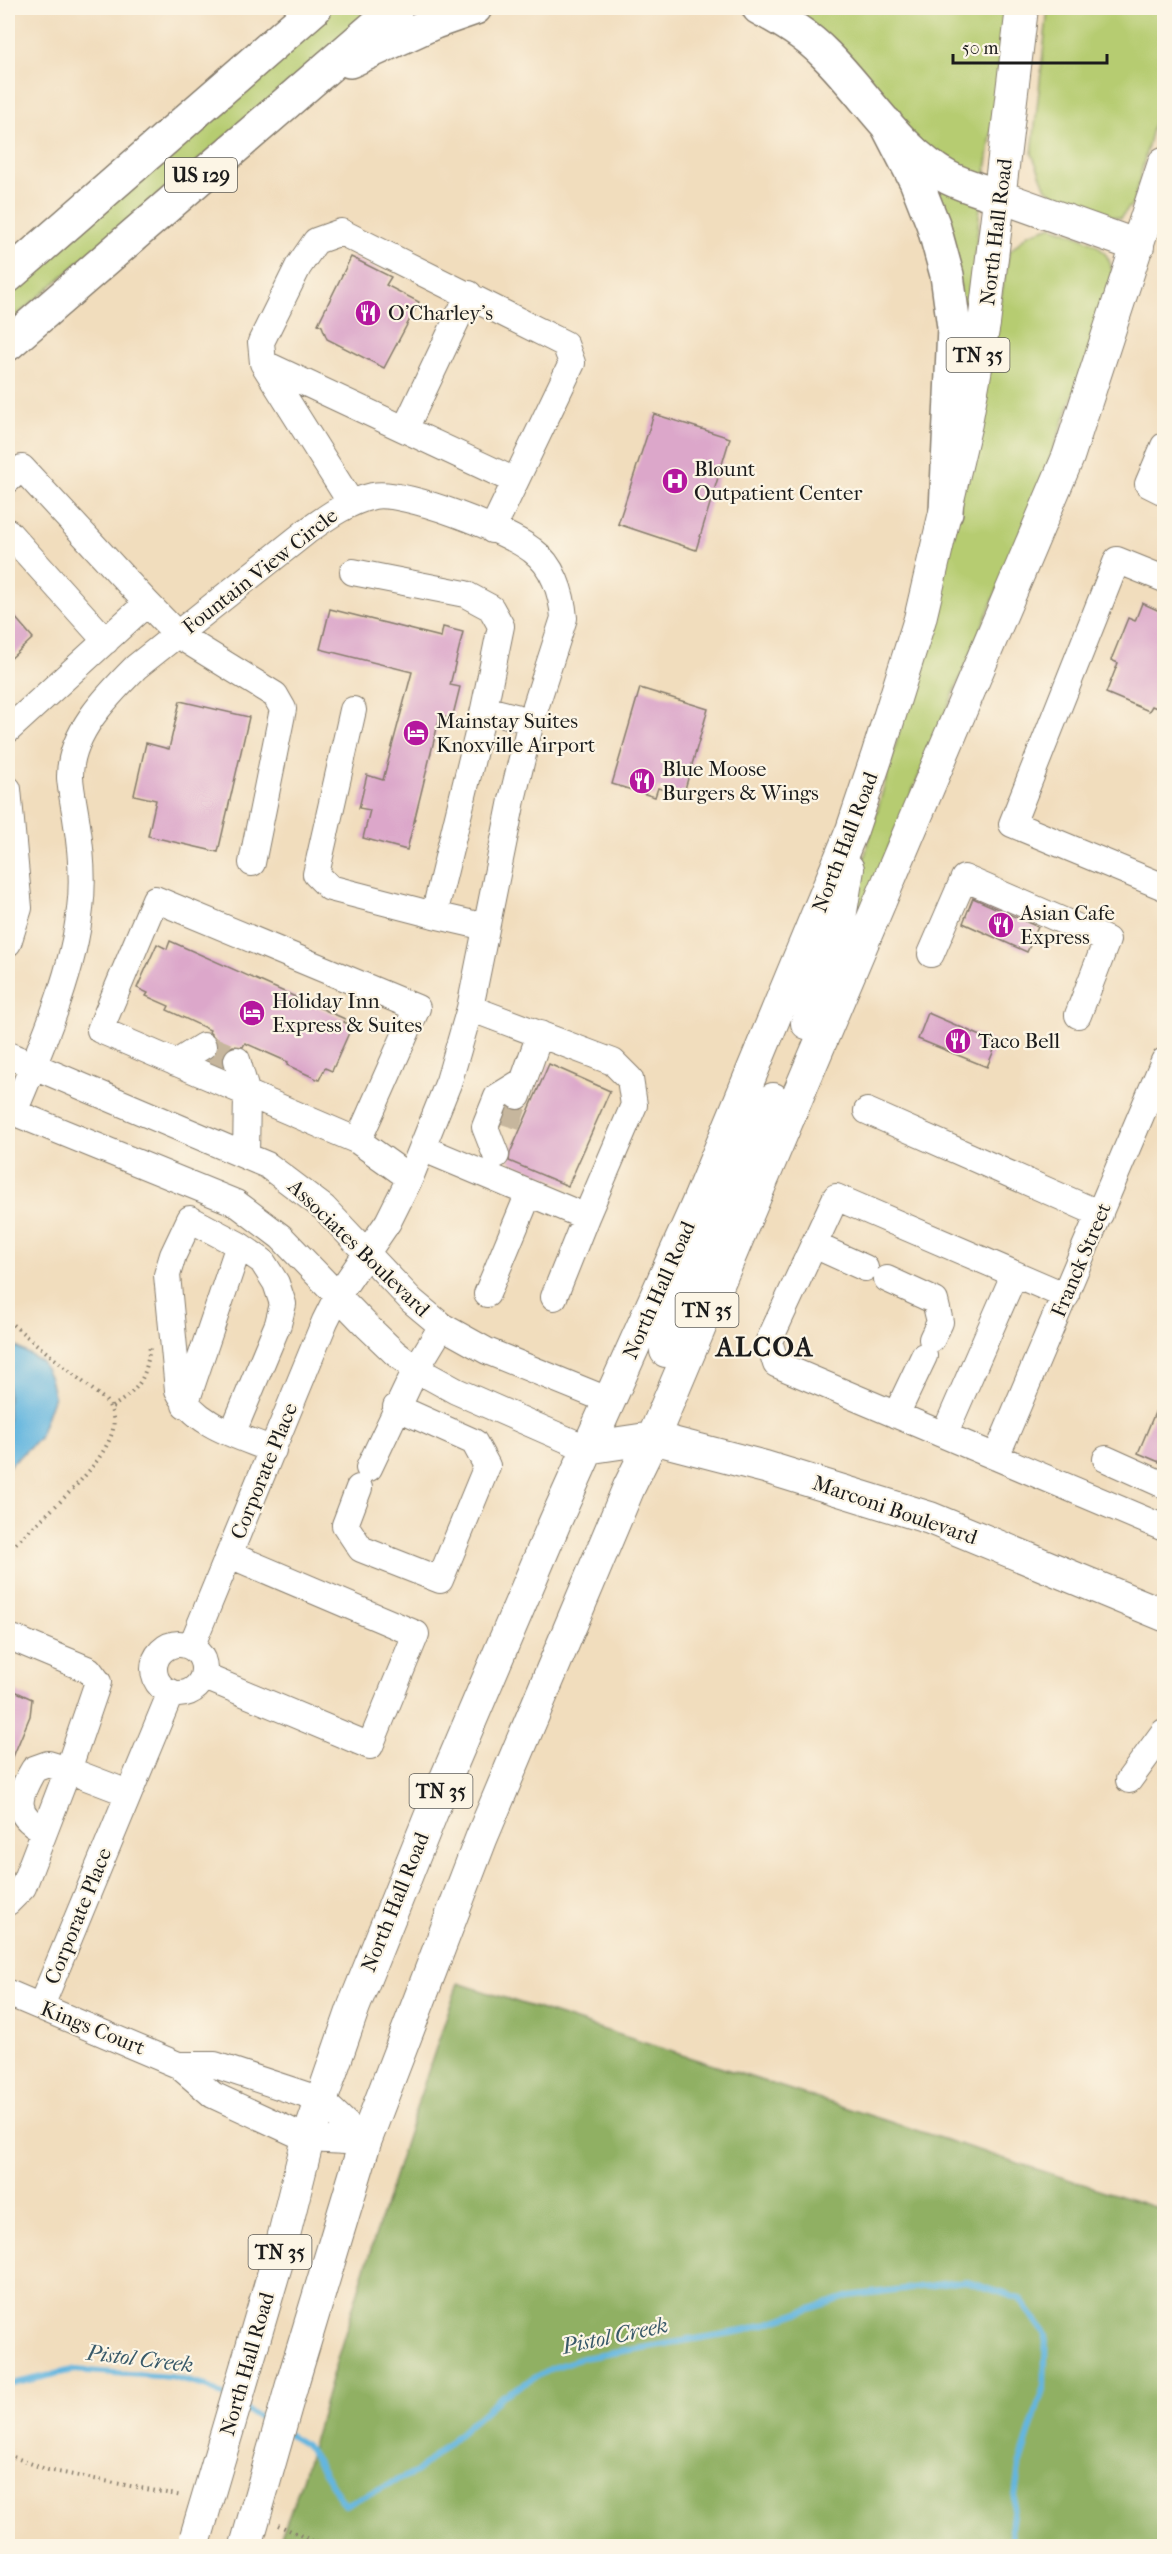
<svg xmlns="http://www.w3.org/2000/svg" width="1172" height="2554" font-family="'IM FELL French Canon',serif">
  <rect width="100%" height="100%" fill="#fcf5e5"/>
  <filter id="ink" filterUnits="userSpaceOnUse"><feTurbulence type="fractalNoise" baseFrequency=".0167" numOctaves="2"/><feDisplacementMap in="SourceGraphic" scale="12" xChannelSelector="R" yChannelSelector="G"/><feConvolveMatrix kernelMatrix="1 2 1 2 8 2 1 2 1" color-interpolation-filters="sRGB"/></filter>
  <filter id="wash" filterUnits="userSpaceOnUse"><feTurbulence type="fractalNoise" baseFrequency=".008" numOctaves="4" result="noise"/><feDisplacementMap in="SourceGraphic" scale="24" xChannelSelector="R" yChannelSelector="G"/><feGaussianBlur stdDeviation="1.35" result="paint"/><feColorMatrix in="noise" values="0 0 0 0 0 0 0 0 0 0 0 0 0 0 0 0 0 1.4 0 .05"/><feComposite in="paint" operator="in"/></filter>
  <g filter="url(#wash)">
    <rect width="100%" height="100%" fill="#f1ddbd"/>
    <!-- green -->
    <path fill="#b6cc71" stroke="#697446" stroke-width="1.5" d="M328 8H376L8 323V291Z
      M785 8H1009L984 185 941 164Z
      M1048 8H1164V80L1134 202 1120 218 1078 208 1046 189 1032 154Z
      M927 183 981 198 974 265 962 336Z
      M1052 226C1079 237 1115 243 1112 280 1112 289 1107 299 1105 307L1033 505 825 999 928 628 992 347 1009 252 1028 234Z"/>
    <!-- forest -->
    <path fill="#90b063" stroke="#566640" stroke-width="1.5" d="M458 1983 1164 2210V2546H277C305 2481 321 2411 342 2343 379 2222 417 2102 458 1983Z"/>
    <!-- water -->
    <path fill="#64b6df" stroke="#40697e" stroke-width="1.5" d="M8 1342 41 1361 50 1378 54 1396 39 1438 8 1467Z"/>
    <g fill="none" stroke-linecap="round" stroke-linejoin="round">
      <!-- stream -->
      <path stroke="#64b6df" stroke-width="6" d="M8 2385 73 2370 171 2377 206 2386 228 2399
        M245 2409 272 2425
        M286 2433 306 2445 345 2505 417 2471 501 2397 552 2368 583 2358 748 2330 849 2296 965 2281 1020 2299 1046 2335 1044 2386 1019 2466 1011 2529 1012 2546"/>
    </g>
    <g id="blocks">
      <!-- building -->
      <path fill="#dca7ca" d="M351 257 391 277 386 285 419 302 384 368 327 339 322 326 318 324Z
        M654 414 730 438 696 550 618 524Z
        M1142 603 1164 613V711L1152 706 1149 711 1106 693 1118 663 1111 660 1128 618 1135 621Z
        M8 609 33 638 8 661Z
        M330 609 441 637 443 627 463 632 450 685 460 687 452 719 440 716 407 850 363 838 370 810 359 808 367 775 383 780 412 672 320 649Z
        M640 688 708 709 683 796 658 788 655 797 612 784Z
        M180 701 249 717 218 852 148 836 156 800 134 795 146 743 169 749Z
        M973 898 1038 927 1027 952 963 923Z
        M170 941 345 1019 344 1022 352 1026 332 1071 325 1068 319 1080 287 1065 288 1062 245 1043 243 1047 233 1046 226 1050 222 1057 223 1067 208 1060 216 1053 218 1046 215 1038 209 1032 210 1030 167 1010 169 1006 146 996 148 993 137 988 157 944 167 949Z
        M928 1013 997 1043 987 1067 918 1039Z
        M549 1064 610 1091 568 1186 509 1161 510 1153Z
        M1164 1391V1464L1138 1453Z
        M8 1688 32 1699 30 1716 8 1769Z"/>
    </g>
  </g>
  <g filter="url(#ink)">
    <use href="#blocks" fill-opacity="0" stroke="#867c6c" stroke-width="1.5"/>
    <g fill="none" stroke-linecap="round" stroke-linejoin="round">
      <!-- minor-tunnel -->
      <path stroke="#c6b69d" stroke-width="26" stroke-dasharray="26 13" stroke-linecap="butt" d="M203 1046 237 1060
        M507 1126 514 1105"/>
      <defs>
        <path id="minor" d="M263 363 515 481
          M405 429 469 294
          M1164 446 1148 484 1164 492
          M8 480 22 468 147 603
          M351 503 263 363 261 342 298 267 316 241 341 232 565 344 572 363 492 530
          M8 532 106 641
          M353 572 465 594 491 608 501 626 484 709 531 721
          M1164 579 1117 560 1012 824 1164 887
          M353 710 316 874 330 888 434 915 484 709
          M8 730 147 603 178 635 275 695 283 709 252 863
          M8 789 19 908 8 943
          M434 915 486 927
          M931 954 964 878 1107 940 1078 1015
          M8 1055 267 1165 324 1208 412 1301 442 1326 487 1351 610 1401
          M237 1060 247 1094 246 1155
          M176 1063 203 1046
          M518 1096 540 1034
          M8 1110 236 1203 281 1237 368 1327 395 1353 416 1369 456 1391 586 1448
          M867 1111 1100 1214
          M14 1112C40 1049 73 977 80 909 84 879 81 849 76 818 74 805 71 791 70 778 69 734 107 696 136 667L306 532C327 517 347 502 373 496 404 490 506 530 532 550 553 565 562 593 564 618L531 721 512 800 470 1008 449 1081 410 1178 388 1222 338 1295 325 1321 191 1647
          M358 1141 100 1030 155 899 417 1008 358 1141 410 1178
          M422 1148 586 1217 634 1105 630 1079 613 1062 470 1008
          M496 1155 485 1127 497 1097 523 1081
          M814 1245 865 1268
          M887 1279 935 1301 940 1322 932 1339
          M487 1294 529 1193
          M1066 1296 836 1197 769 1341 776 1364 1164 1528
          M554 1297 586 1217
          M185 1405 239 1245
          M896 1415 924 1356
          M232 1434 278 1324 283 1304 276 1283 262 1261 239 1245 190 1219 173 1255 167 1275 178 1390C195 1426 239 1436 273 1450
          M944 1435 1014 1275
          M996 1457 1164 1061
          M1106 1459 1164 1485
          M369 1468 416 1369 442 1326
          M359 1488 345 1525 361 1549 440 1580 487 1466 474 1442 396 1407
          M15 1639 89 1670 98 1682 68 1770 128 1793
          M154 1669a25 25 0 1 1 50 0a25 25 0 1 1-50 0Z
          M203 1676 370 1746 416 1634 230 1555
          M1129 1780 1164 1732
          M8 1902 23 1887 68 1770 48 1764 34 1769C18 1796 11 1814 44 1830
          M8 1993 178 2065 213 2095 308 2139 365 2142
          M41 2006 171 1692
          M178 2065H215L321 2100 365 2142"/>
        <path id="major" d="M1001 197 1138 246
          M807 1023 838 930 848 869
          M666 1351 773 1099
          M586 1448 653 1438 765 1467 930 1518 1164 1615
          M247 2364 279 2255 308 2139 354 2006 438 1797 555 1522 696 1207 852 830 877 756 920 619 966 423 984 324 1022 8
          M293 2381 365 2142 481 1839 629 1487 653 1438 1068 457 1164 163"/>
        <path id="highway" d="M759 8C783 21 807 35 826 55 864 92 901 154 949 178 965 186 984 191 1001 197
          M350 61 435 22 475 8
          M886 123 916 181 933 224 947 275 954 327 946 512
          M8 276 315 8
          M8 344 396 8"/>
      </defs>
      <!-- minor casing -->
      <use href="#minor" stroke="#867c6c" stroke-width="28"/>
      <!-- major casing -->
      <use href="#major" stroke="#867c6c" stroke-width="34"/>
      <!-- highway casing -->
      <use href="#highway" stroke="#867c6c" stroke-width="36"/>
      <!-- path -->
      <path stroke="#867c6c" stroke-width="4" stroke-dasharray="1.5 4.5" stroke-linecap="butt" d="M8 1321 104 1399C112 1407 116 1421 112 1433 99 1473 38 1520 8 1551
        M112 1407C140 1389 146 1379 150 1346
        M8 2455 48 2470 182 2496
        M278 2525 324 2546"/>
      <!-- minor -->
      <use href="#minor" stroke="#fff" stroke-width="26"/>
      <!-- major -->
      <use href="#major" stroke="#fff" stroke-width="32"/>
      <!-- highway -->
      <use href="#highway" stroke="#fff" stroke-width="33"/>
      <defs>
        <path id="major-bridge" d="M196 2537 247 2364
          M246 2546 293 2381"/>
      </defs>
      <!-- major-bridge casing -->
      <use href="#major-bridge" stroke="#867c6c" stroke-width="34" stroke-linecap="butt"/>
      <!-- major-bridge -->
      <use href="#major-bridge" stroke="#fff" stroke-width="32"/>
    </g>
  </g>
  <!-- icons -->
  <defs>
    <symbol id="restaurant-disc" viewBox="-11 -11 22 22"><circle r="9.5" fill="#b5179e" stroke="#fcf5e5"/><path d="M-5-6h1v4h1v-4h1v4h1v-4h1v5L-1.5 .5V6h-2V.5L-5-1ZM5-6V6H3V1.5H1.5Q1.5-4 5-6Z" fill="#fff"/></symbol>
    <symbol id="hospital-disc" viewBox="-11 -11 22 22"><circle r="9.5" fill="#b5179e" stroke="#fcf5e5"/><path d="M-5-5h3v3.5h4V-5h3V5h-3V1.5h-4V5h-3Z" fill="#fff"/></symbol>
    <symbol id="hotel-disc" viewBox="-11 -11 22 22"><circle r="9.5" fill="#b5179e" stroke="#fcf5e5"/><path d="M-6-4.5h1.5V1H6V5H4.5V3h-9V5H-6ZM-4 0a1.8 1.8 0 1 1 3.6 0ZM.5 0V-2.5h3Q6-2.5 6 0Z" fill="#fff"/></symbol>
  </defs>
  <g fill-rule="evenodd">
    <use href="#restaurant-disc" x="353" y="298" width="30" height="30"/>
    <use href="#hospital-disc" x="660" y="466" width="30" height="30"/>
    <use href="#hotel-disc" x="401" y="718" width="30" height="30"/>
    <use href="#restaurant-disc" x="627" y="766" width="30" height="30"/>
    <use href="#restaurant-disc" x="986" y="910" width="30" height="30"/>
    <use href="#hotel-disc" x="237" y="998" width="30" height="30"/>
    <use href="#restaurant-disc" x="943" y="1026" width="30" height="30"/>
  </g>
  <g text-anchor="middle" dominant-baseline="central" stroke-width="4.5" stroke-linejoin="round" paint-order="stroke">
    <!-- shield labels -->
    <g fill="#fcf5e5" stroke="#5f5d58" stroke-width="1.5">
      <rect x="165" y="158" width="72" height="34" rx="4.5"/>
      <rect x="946.5" y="338" width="63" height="34" rx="4.5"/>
      <rect x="675.5" y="1293" width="63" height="34" rx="4.5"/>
      <rect x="409.5" y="1774" width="63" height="34" rx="4.5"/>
      <rect x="248.5" y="2235" width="63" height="34" rx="4.5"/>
    </g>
    <g font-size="20" font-weight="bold" fill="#1c1c1c">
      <text x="201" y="175">US 129</text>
      <text x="978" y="355">TN 35</text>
      <text x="707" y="1310">TN 35</text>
      <text x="441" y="1791">TN 35</text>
      <text x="280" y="2252">TN 35</text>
    </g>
    <!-- street labels -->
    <g font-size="21" fill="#1c1c1c" stroke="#fcf5e5">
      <text transform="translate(996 232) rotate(-83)">North Hall Road</text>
      <text transform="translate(260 571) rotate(-38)">Fountain View Circle</text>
      <text transform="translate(845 842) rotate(-69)">North Hall Road</text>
      <text transform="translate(359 1248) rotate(44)">Associates Boulevard</text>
      <text transform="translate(1081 1260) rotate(-67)">Franck Street</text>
      <text transform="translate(659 1290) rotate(-66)">North Hall Road</text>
      <text transform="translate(264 1471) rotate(-68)">Corporate Place</text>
      <text transform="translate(895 1510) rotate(19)">Marconi Boulevard</text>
      <text transform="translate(395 1902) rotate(-68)">North Hall Road</text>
      <text transform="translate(78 1916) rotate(-68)">Corporate Place</text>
      <text transform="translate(93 2028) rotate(22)">Kings Court</text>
      <text transform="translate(247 2364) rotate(-74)">North Hall Road</text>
    </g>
    <!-- poi labels -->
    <g font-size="21" fill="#1c1c1c" stroke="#fcf5e5" text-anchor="start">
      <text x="388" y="313">O'Charley's</text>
      <text x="694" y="469">Blount<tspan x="694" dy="24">Outpatient Center</tspan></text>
      <text x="436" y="721">Mainstay Suites<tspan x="436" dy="24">Knoxville Airport</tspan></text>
      <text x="662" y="769">Blue Moose<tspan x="662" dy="24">Burgers &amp; Wings</tspan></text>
      <text x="1020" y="913">Asian Cafe<tspan x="1020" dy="24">Express</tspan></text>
      <text x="272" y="1001">Holiday Inn<tspan x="272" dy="24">Express &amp; Suites</tspan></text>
      <text x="978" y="1041">Taco Bell</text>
    </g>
    <!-- water labels -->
    <g font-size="22" font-style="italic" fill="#395a6a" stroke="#fcf5e5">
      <text transform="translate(615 2336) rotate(-12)">Pistol Creek</text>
      <text transform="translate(140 2359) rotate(7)">Pistol Creek</text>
    </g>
    <!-- district labels -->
    <g font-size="27" font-weight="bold" letter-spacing="1.5" fill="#1c1c1c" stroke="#fcf5e5">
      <text x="765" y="1347">ALCOA</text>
    </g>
  </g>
  <!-- margin -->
  <rect width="1172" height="2554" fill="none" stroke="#fcf5e5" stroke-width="30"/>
  <!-- scale -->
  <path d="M953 54v9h154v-9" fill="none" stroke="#1c1c1c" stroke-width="3"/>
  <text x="962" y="54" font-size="18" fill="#1c1c1c" stroke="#fcf5e5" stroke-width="4.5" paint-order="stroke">50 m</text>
</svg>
